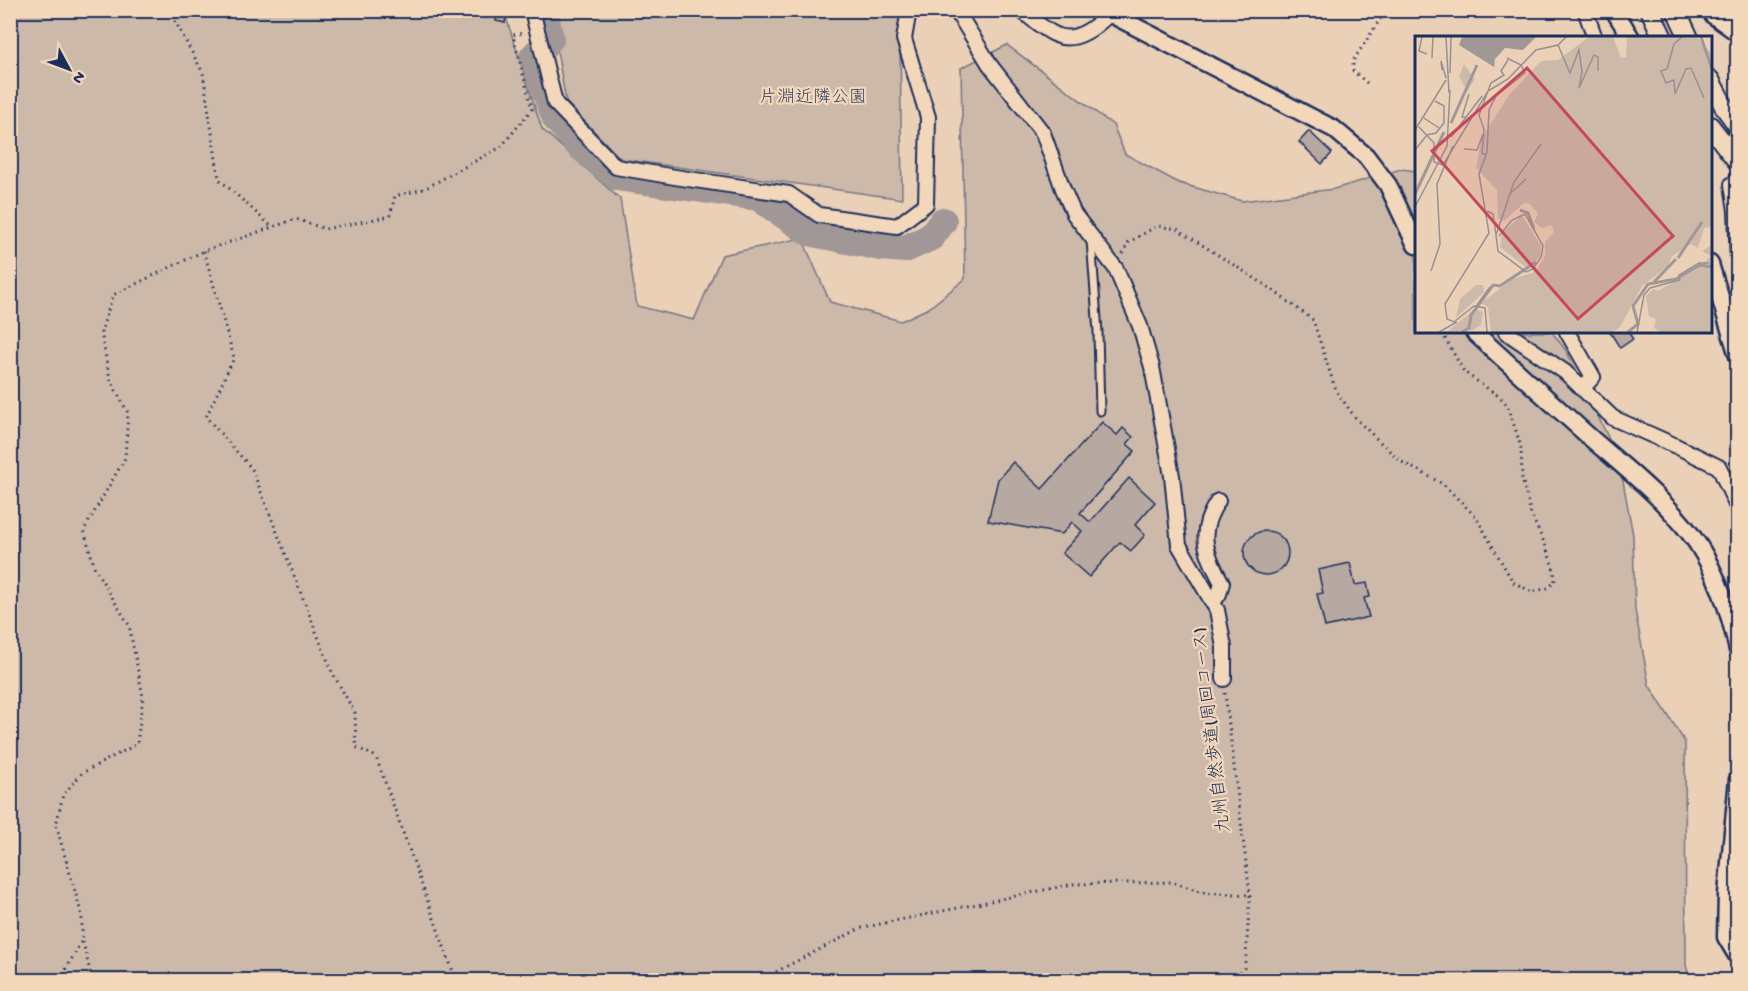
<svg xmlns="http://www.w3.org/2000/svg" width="1748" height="991" font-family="'Gochi Hand','Klee One',sans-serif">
  <rect width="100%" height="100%" fill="#ead0b6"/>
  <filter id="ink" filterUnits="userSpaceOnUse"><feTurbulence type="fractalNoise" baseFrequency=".0167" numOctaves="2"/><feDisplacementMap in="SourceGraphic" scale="12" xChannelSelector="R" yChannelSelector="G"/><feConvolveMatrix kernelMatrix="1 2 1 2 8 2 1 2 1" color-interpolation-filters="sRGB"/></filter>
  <g filter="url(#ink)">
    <!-- green -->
    <path fill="#ccb9a9" stroke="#747484" stroke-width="1.5" d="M10 11H504L542 129 620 199 637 306 694 320 722 255 802 238 830 302 901 321 929 308 965 279 961 68 1007 45 1113 125 1125 154 1179 183 1242 201 1334 189 1401 169 1416 171V332H1552L1567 352 1619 460 1633 535 1635 610 1649 685 1685 742 1686 965 1690 980H11Z
      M550 11H902L900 36 902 199 621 159 566 102Z"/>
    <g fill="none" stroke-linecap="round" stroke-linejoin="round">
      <!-- river -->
      <path stroke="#a09796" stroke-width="28" d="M544 10 550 39 533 57 556 119 580 146 617 177 758 197 809 232 881 247 905 249 931 237 943 221"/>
    </g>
    <!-- building -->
    <path fill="#b7a8a1" stroke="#1b2f5e" stroke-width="1.5" d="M497 10 507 12 505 23 496 21Z
      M1309 131 1332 153 1322 164 1299 142Z
      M1610 332H1628L1633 339 1620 348Z
      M1102 422 1117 435 1123 428 1133 437 1127 444 1135 451 1080 513 1090 522 1129 478 1155 502 1135 525 1145 535 1131 551 1120 542 1089 577 1062 553 1082 531 1072 522 1062 534 988 521 998 479 1013 462 1042 489Z
      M1244 553a22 22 0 1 1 44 0a22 22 0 1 1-44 0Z
      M1350 563 1355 585 1367 583 1370 597 1364 598 1369 617 1325 627 1317 594 1323 593 1318 570Z"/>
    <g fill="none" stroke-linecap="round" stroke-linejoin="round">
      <defs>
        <path id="service" d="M1091 240 1098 332 1100 411"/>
        <path id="minor" d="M532 10 555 103 616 167 675 177 789 194 819 215 897 226 926 204 928 117 904 39 909 10
          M956 10 990 65 1043 133 1063 189 1074 214 1116 269 1140 326 1152 367 1172 476 1179 545 1217 610 1224 647V679
          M1021 10C1032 19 1043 29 1056 35 1075 44 1097 26 1109 14
          M1585 10 1595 38
          M1732 184 1736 211 1738 261
          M1506 332 1565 372 1613 418 1676 446 1719 467 1738 509
          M1567 332 1593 377 1582 389
          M1213 602 1219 594 1222 583C1205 552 1197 532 1218 501"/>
        <path id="tertiary" d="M1103 10 1334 129 1366 156 1388 185 1416 245
          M1614 10 1631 38
          M1711 10 1713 15 1738 33
          M1710 264 1738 356
          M1474 332C1513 368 1553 404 1593 440 1630 472 1669 503 1697 543 1718 575 1730 613 1738 650
          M1738 779 1727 894 1726 937 1738 957"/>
        <path id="secondary" d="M1650 10 1663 38
          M1676 10 1689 38
          M1710 80 1725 108 1738 126
          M1710 126 1738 162"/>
      </defs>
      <!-- service casing -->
      <use href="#service" stroke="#1b2f5e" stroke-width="11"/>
      <!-- minor casing -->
      <use href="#minor" stroke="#1b2f5e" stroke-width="18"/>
      <!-- tertiary casing -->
      <use href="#tertiary" stroke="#1b2f5e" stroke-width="21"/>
      <!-- secondary casing -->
      <use href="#secondary" stroke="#1b2f5e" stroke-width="22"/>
      <!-- path -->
      <path stroke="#1b2f5e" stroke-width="3" stroke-dasharray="1.5 4.5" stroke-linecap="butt" d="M169 10 203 73 219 179 272 227
        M1367 83 1353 71V61L1386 10
        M204 251 234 358 206 417 252 469 332 672 355 713 356 747 376 757 456 980
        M1123 254 1129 242 1157 226 1177 229 1267 286 1313 320 1336 391 1357 420 1400 461 1443 484 1476 517 1513 582 1532 592 1548 588 1555 582 1554 570 1545 544 1531 515 1522 478 1521 447 1508 406 1500 397 1464 372 1445 338 1444 332
        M1225 693 1250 895 1246 956 1244 968 1234 980
        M83 942 92 980
        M60 980 82 940V916L56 825 63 795 82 773 137 744 143 697 129 625 95 569 84 530 125 458 128 413 110 379 101 332 113 295 204 251 296 219 325 229 390 216 395 196 424 189 501 147 532 109 513 35 524 33
        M760 980 861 928 1073 884 1171 882 1203 892 1250 895"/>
      <!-- service -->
      <use href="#service" stroke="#f3d7ba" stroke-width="7"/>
      <!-- minor -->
      <use href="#minor" stroke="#f3d7ba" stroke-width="14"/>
      <!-- tertiary -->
      <use href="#tertiary" stroke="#f3d7ba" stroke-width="16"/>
      <!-- secondary -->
      <use href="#secondary" stroke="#f3d7ba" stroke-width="18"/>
    </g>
  </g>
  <g text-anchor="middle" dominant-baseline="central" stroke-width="4.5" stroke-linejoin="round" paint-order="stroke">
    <!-- park labels -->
    <g font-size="18" fill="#364469" stroke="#f3d7ba">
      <text x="813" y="98">片淵近隣公園</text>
    </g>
    <!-- street labels -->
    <g font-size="18" fill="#1b2f5e" stroke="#f3d7ba">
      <text transform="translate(1213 730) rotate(-97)">九州自然歩道(周回コース)</text>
    </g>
  </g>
  <!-- overview -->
  <g transform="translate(1415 36)">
    <rect width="297" height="297" fill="#ead0b6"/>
    <path d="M174 1H198L206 22 211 21 212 1H282L297 18V191L289 192 283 212 276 208 257 220 253 230 227 250 205 291 198 296H76L73 271 66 267 98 243 120 236 130 220V206L139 196 136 189 127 192 119 186 123 178 115 168 109 167 89 185 83 182 82 154 61 132 66 103 94 59 126 25 143 24ZM49 28 60 43 52 55 44 40ZM107 179 126 210 125 220 113 233 85 211 87 197ZM297 209V296H246L239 292 241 283 234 280 231 260 238 253 243 255 282 233 296 220 287 215ZM61 249H68L69 256 41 282 45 263ZM60 273 68 276 66 289 58 294 32 296Z" fill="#ccb9a9"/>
    <path d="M47 1H121L108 14 90 12 80 23 79 31 44 9Z" fill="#a09796"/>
    <path fill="none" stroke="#a09796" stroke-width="3" d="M286 1 297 33M36 87 62 29M0 158 29 96M105 174 113 177 119 193M263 222 287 186M239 246 261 223M47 296 54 292 56 279 78 249 85 250 121 226M213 296 223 288 218 270 233 248 261 243 285 229 297 231"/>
    <path fill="none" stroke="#979093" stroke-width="1.5" d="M7 1 4 15 12 18M31 1 34 57M267 1 259 8 252 33 246 35 251 47 259 44 260 58 271 33 276 32 289 62M143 9 155 37 164 14 167 36 164 52 179 19 183 21V35M17 22 18 1M27 34 26 25 31 42M35 37 36 1M51 81H47L54 58M9 82 24 92M4 91 19 107V126L28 129 73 55 93 43 121 14 143 9 151 1M0 94 31 44M36 101 67 60M49 113 62 114 68 98M0 114 12 99 21 97 29 87V70L20 65M71 119 67 117 69 93 64 79 76 47 89 39 86 35 93 24M96 157 111 143M0 171 32 110 35 54M72 175 78 178 81 199M84 200 97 184 110 178 128 210 126 221 118 233 111 236 83 215 81 199 99 146 126 108M16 235 25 208 22 148 38 110M62 269 75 251M24 296 42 286M72 296 70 272 59 270 39 286 32 283 30 268 74 197 64 138 72 116 74 74 81 60 110 37 106 29 92 22M222 296 229 259 235 252 265 244 264 239 284 227H294"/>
    <path fill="#c8485b" fill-opacity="0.15" stroke="#c8485b" stroke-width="3" d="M112 32 258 200 163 283 17 115Z"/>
    <rect width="297" height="297" fill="none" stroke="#1b2f5e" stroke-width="3"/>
  </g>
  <!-- margin -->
  <rect width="1748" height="991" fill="none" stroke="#f3d7ba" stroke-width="36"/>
  <rect x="18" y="18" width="1712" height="955" fill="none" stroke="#1b2f5e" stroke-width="2" filter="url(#ink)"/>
  <!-- north arrow -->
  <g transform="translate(69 69) rotate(131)" stroke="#f3d7ba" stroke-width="4.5" paint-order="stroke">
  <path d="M0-4.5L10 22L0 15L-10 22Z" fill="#1b2f5e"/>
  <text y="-9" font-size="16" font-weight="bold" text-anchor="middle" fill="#1b2f5e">N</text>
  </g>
</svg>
